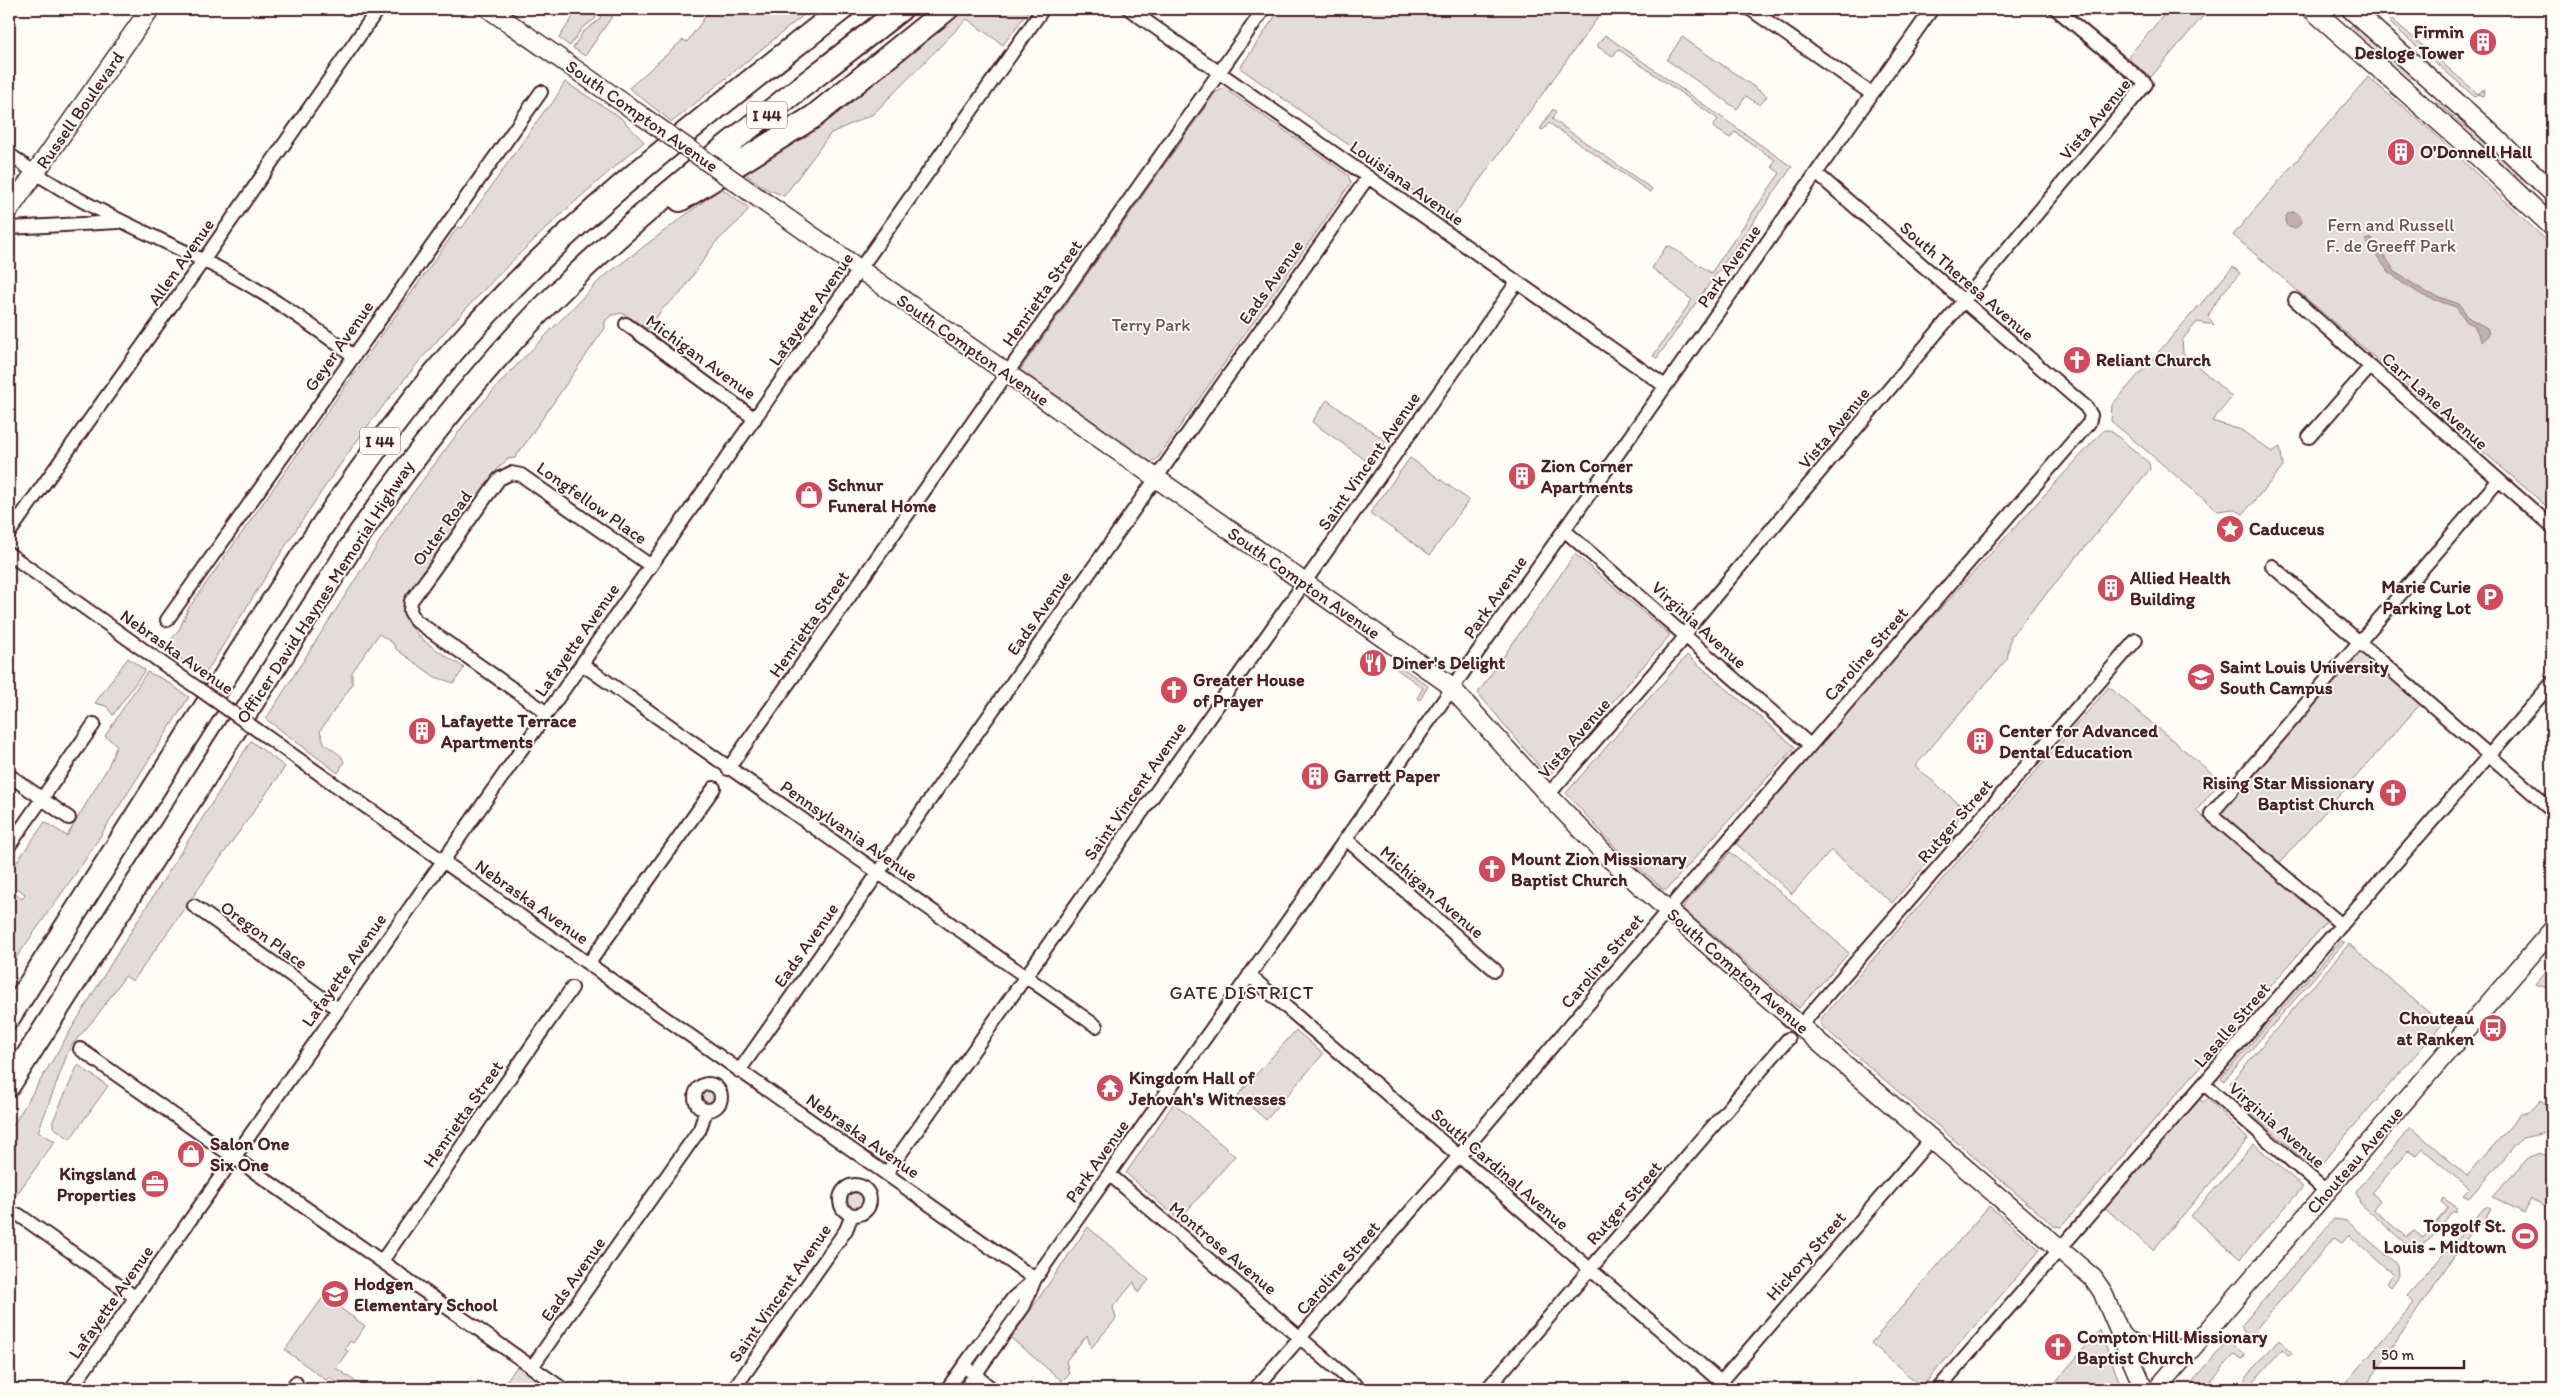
<svg xmlns="http://www.w3.org/2000/svg" width="2561" height="1398" font-family="Itim,sans-serif">
  <rect width="100%" height="100%" fill="#fdfcf7"/>
  <filter id="ink" filterUnits="userSpaceOnUse"><feTurbulence type="fractalNoise" baseFrequency=".02" numOctaves="2"/><feDisplacementMap in="SourceGraphic" scale="10" xChannelSelector="R" yChannelSelector="G"/><feConvolveMatrix kernelMatrix="1 2 1 2 8 2 1 2 1" color-interpolation-filters="sRGB"/></filter>
  <g filter="url(#ink)">
    <!-- green -->
    <path fill="#e3dcda" stroke="#967e82" d="M578 9H599L595 19 582 28 570 46 559 38Z
      M604 9H610L615 12 585 56 573 48 583 32 599 20Z
      M711 9H811L672 122 629 88 683 40 687 42Z
      M959 9H1030L1003 45 967 19 873 114 831 133 784 196 765 188 740 170Z
      M1280 9H1604L1452 218 1240 68Z
      M2169 9H2209L2151 77 2127 58Z
      M2392 19 2478 94 2484 89 2483 96 2477 94 2475 97 2389 22Z
      M2354 23 2414 73 2408 81 2352 32 2350 27Z
      M1605 35 1792 167 1657 358 1653 356 1692 300 1652 268 1666 247 1670 246 1711 273 1780 173 1772 167 1775 160 1735 132 1730 138 1713 127 1718 119 1618 49 1613 56 1598 47V44Z
      M1682 37 1767 96 1760 105 1746 96 1737 109 1667 60Z
      M2368 77 2435 134 2552 246V511L2233 235Z
      M565 82 620 117 644 142C543 226 449 318 370 423 310 504 257 590 204 676L172 653 167 645 180 628 188 609 458 227 462 228 545 110 552 104Z
      M1224 88 1348 175 1351 183 1157 459 1149 463 1020 372V370L1215 93Z
      M2436 101 2460 123 2489 141 2552 201V206L2523 179 2505 169 2434 104Z
      M1553 109 1556 112 1552 119 1652 189 1650 192 1549 123 1543 130 1540 129Z
      M721 188 749 208 742 218 715 243 680 294 664 307 648 329 622 313 612 315 605 321V328L515 458 508 459 499 467 406 597C395 631 441 651 464 668L454 683 435 677 396 649 393 643 379 634 352 672V685L320 731 324 743 341 756 344 762 338 773 266 719 396 516 469 418 508 374 601 279Z
      M2233 267 2240 273 2220 296 2208 316 2214 325 2197 322 2182 340 2183 353 2232 397 2212 421 2241 430 2272 452 2280 447 2283 467 2243 514 2233 509 2218 511 2111 421 2112 405Z
      M1327 400 1386 441 1370 463 1312 422Z
      M2104 430H2110L2149 463 2150 469 2011 636 2007 659 1915 766 1966 810 1926 855 1927 863 1892 903 1831 850 1792 894 1730 838Z
      M1410 458 1469 500 1430 555 1370 513Z
      M1575 554 1670 635 1548 777 1478 693Z
      M2359 641 2424 700 2275 868 2211 814Z
      M1687 655 1795 747 1667 889H1663L1614 846 1566 793Z
      M128 658 145 670 113 715 106 706 95 703Z
      M1397 664 1428 686 1420 700 1417 698 1423 688 1394 667Z
      M147 672 163 679 189 697 83 863 9 968V889L22 899 25 894 9 882V873L45 822 67 836 108 767 117 745 105 736Z
      M2109 687 2221 781 2196 811 2329 919 2061 1227 2054 1226 1821 1025V1019Z
      M251 741 285 767 133 981 125 976 96 1017 70 1047 38 1132 55 1141 17 1194 9 1202V1132L120 949Z
      M1730 852 1790 900 1849 953 1799 1008 1683 909 1685 904Z
      M2341 941 2344 943 2224 1081 2221 1078Z
      M2349 944 2442 1024 2316 1170 2238 1102 2244 1095 2230 1083Z
      M2552 965V990L2536 984Z
      M1296 1030 1323 1054 1266 1120 1238 1095Z
      M78 1065 108 1086 70 1139 53 1127V1121Z
      M700 1097a8 8 0 1 1 16 0a8 8 0 1 1-16 0Z
      M2199 1099 2203 1102 2208 1099 2248 1139 2153 1250 2105 1208Z
      M2541 1100 2552 1110V1126L2545 1133 2522 1138 2469 1198 2463 1195 2469 1189 2423 1149 2417 1156 2408 1151 2372 1193 2380 1200 2373 1209 2406 1237 2414 1231 2423 1238 2448 1208 2441 1202 2443 1198 2456 1207V1213L2453 1211C2441 1226 2428 1252 2406 1244L2360 1203 2356 1192 2411 1127 2467 1176 2521 1114 2529 1113Z
      M1174 1103 1235 1156 1179 1220 1126 1173Z
      M2254 1144 2303 1187 2240 1259 2191 1216Z
      M2540 1153 2552 1160V1209L2531 1199 2524 1213 2493 1197 2529 1157Z
      M847 1201a8 8 0 1 1 16 0a8 8 0 1 1-16 0Z
      M1989 1206 2040 1250 1922 1387 1871 1343Z
      M2485 1207 2491 1208 2484 1223 2473 1228 2364 1389H2340L2414 1303 2407 1296Z
      M2334 1219 2347 1221 2394 1262 2397 1266 2398 1277 2391 1287 2387 1283 2393 1274 2349 1235 2342 1243 2334 1238 2255 1330 2261 1336 2258 1341 2244 1332 2241 1326Z
      M1088 1227 1149 1280 1138 1293 1134 1282 1113 1307 1116 1319 1091 1348 1087 1335 1066 1361 1069 1374 1062 1381 1011 1338Z
      M324 1296 365 1326 353 1343 350 1341 345 1349 348 1351 336 1368 366 1389H347L329 1377 326 1380 285 1350Z
      M2100 1330 2122 1389H2053L2051 1387Z
      M2279 1340 2293 1353 2288 1355 2282 1349 2254 1381 2260 1389H2253L2245 1382 2246 1376Z
      M2228 1341 2245 1354 2244 1358 2242 1359 2235 1354 2206 1386 2209 1389H2190L2193 1381Z
      M519 1364 539 1384 535 1389H500Z"/>
    <!-- water -->
    <path fill="#c0b1b1" stroke="#91777b" d="M2285 220a8 8 0 1 1 16 0a8 8 0 1 1-16 0Z
      M2372 238 2396 273 2428 293 2459 304 2469 318 2487 328 2489 334 2482 342 2474 325 2467 322 2456 307 2424 296 2401 282 2388 271 2365 240Z"/>
    <g fill="none" stroke-linecap="round" stroke-linejoin="round">
      <defs>
        <path id="minor" d="M1129 9 1665 386
          M1750 9 1872 94
          M9 154C75 205 153 234 226 272 271 296 312 326 354 356
          M9 228 118 222
          M2295 300 2552 527
          M626 324 755 419
          M2309 437 2370 367
          M1564 530 1810 745
          M9 533 203 261 378 9
          M9 554 176 673
          M2272 566 2552 810
          M167 620 541 92
          M582 664 1096 1026
          M547 713 415 620 410 611 411 601 499 479 511 473 521 475 651 566
          M277 744 1035 1279
          M728 769 1264 9
          M9 775 69 818
          M1548 795 1680 643 1695 620 2146 84 2056 9
          M1346 839 1495 970
          M9 846 94 724
          M194 906 338 1009
          M2342 925 2211 814 2498 481
          M589 963 714 788
          M1249 975 1729 1389
          M1800 1026 2136 640
          M80 1049 563 1389
          M739 1071 1368 177
          M2204 1084 2327 1192
          M695 1097a13 13 0 1 1 26 0a13 13 0 1 1-26 0Z
          M886 1174 1517 282
          M1109 1174 1360 1389
          M840 1200a15 15 0 1 1 30 0a15 15 0 1 1-30 0Z
          M19 1215 135 1297
          M382 1261 572 988
          M532 1367 700 1129 706 1110
          M969 1370 992 1389
          M71 1389 1043 9
          M291 1389 296 1383
          M734 1389 846 1230 852 1215
          M947 1389 1013 1298 1035 1279
          M965 1389 1024 1306 1035 1279 1109 1174 1932 9
          M1255 1389 1459 1156 1668 910 2089 423 2091 415 2086 407 1816 173
          M1487 1389 1788 1039
          M1715 1389 1925 1146
          M1938 1389 2552 683"/>
        <path id="secondary" d="M489 9 642 116
          M750 192 1447 683 1550 797 1608 857 1800 1026 2093 1278 2102 1291 2144 1389
          M9 210 150 9
          M2122 1337C2144 1352 2167 1352 2193 1347
          M2157 1389 2552 930"/>
        <path id="primary" d="M2312 9 2463 142 2552 226
          M2351 9 2483 126 2552 192"/>
        <path id="motorway" d="M680 200 813 117 947 9
          M9 1017C83 901 156 785 229 670 302 555 373 442 463 340 575 213 710 113 842 9
          M9 1085 358 536C420 447 487 362 565 286 669 185 788 99 901 9"/>
      </defs>
      <!-- minor casing -->
      <use href="#minor" stroke="#4a1f2b" stroke-width="16"/>
      <!-- secondary casing -->
      <use href="#secondary" stroke="#4a1f2b" stroke-width="21"/>
      <!-- primary casing -->
      <use href="#primary" stroke="#4a1f2b" stroke-width="22"/>
      <!-- motorway casing -->
      <use href="#motorway" stroke="#4a1f2b" stroke-width="26"/>
      <!-- minor -->
      <use href="#minor" stroke="#fdfcf7" stroke-width="12"/>
      <!-- secondary -->
      <use href="#secondary" stroke="#fdfcf7" stroke-width="18"/>
      <!-- primary -->
      <use href="#primary" stroke="#fdfcf7" stroke-width="19"/>
      <!-- motorway -->
      <use href="#motorway" stroke="#fdfcf7" stroke-width="22"/>
      <defs>
        <path id="minor-bridge" d="M176 673 277 744"/>
        <path id="secondary-bridge" d="M642 116 750 192"/>
      </defs>
      <!-- minor-bridge casing -->
      <use href="#minor-bridge" stroke="#4a1f2b" stroke-width="16" stroke-linecap="butt"/>
      <!-- secondary-bridge casing -->
      <use href="#secondary-bridge" stroke="#4a1f2b" stroke-width="21" stroke-linecap="butt"/>
      <!-- minor-bridge -->
      <use href="#minor-bridge" stroke="#fdfcf7" stroke-width="12"/>
      <!-- secondary-bridge -->
      <use href="#secondary-bridge" stroke="#fdfcf7" stroke-width="18"/>
    </g>
  </g>
  <!-- icons -->
  <defs>
    <symbol id="building-disc" viewBox="-11 -11 22 22"><circle r="9.5" fill="#d1495b" stroke="#fdfcf7"/><path d="M-4-6H4V6H1V3H-1V6H-4ZM-2.5-4.3h1.7v1.8h-1.7ZM.8-4.3h1.7v1.8H.8ZM-2.5-1h1.7V.8h-1.7ZM.8-1h1.7V.8H.8Z" fill="#fff"/></symbol>
    <symbol id="church-disc" viewBox="-11 -11 22 22"><circle r="9.5" fill="#d1495b" stroke="#fdfcf7"/><path d="M-1.2-6h2.4v3.5h3.3v2.4h-3.3V6h-2.4V-.1h-3.3v-2.4h3.3Z" fill="#fff"/></symbol>
    <symbol id="shop-disc" viewBox="-11 -11 22 22"><circle r="9.5" fill="#d1495b" stroke="#fdfcf7"/><path d="M-5-2.5h2.3a2.7 3.5 0 0 1 5.4 0H5L5.5 6h-11ZM-1.5-2.5h3a1.5 2.3 0 0 0-3 0Z" fill="#fff"/></symbol>
    <symbol id="sight-disc" viewBox="-11 -11 22 22"><circle r="9.5" fill="#d1495b" stroke="#fdfcf7"/><path d="M0-6L1.8-2.2L6-1.7L2.9 1.2L3.7 5.4L0 3.3L-3.7 5.4L-2.9 1.2L-6-1.7L-1.8-2.2Z" fill="#fff"/></symbol>
    <symbol id="parking-disc" viewBox="-11 -11 22 22"><circle r="9.5" fill="#d1495b" stroke="#fdfcf7"/><path d="M-3.5-5.5H1a3.5 3.5 0 0 1 0 7H-1V5.5H-3.5ZM-1-3.4V-.6H.8a1.4 1.4 0 0 0 0-2.8Z" fill="#fff"/></symbol>
    <symbol id="restaurant-disc" viewBox="-11 -11 22 22"><circle r="9.5" fill="#d1495b" stroke="#fdfcf7"/><path d="M-5-6h1v4h1v-4h1v4h1v-4h1v5L-1.5 .5V6h-2V.5L-5-1ZM5-6V6H3V1.5H1.5Q1.5-4 5-6Z" fill="#fff"/></symbol>
    <symbol id="university-disc" viewBox="-11 -11 22 22"><circle r="9.5" fill="#d1495b" stroke="#fdfcf7"/><path d="M0-5L7-2L0 1L-7-2ZM-4 1L0 2.5L4 1V4Q0 6-4 4Z" fill="#fff"/></symbol>
    <symbol id="bus-disc" viewBox="-11 -11 22 22"><circle r="9.5" fill="#d1495b" stroke="#fdfcf7"/><path d="M-5-6H5V4H4V6H2V4H-2V6H-4V4H-5ZM-3.5-4V0h7V-4ZM-3.5 1.2v1.5H-2V1.2ZM2 1.2v1.5H3.5V1.2Z" fill="#fff"/></symbol>
    <symbol id="temple-disc" viewBox="-11 -11 22 22"><circle r="9.5" fill="#d1495b" stroke="#fdfcf7"/><path d="M0-6L5-2H3V0L6.5 2.5H4V6H1.5V3h-3V6H-4V2.5H-6.5L-3 0V-2H-5Z" fill="#fff"/></symbol>
    <symbol id="office-disc" viewBox="-11 -11 22 22"><circle r="9.5" fill="#d1495b" stroke="#fdfcf7"/><path d="M-6-3h4V-5.5h4V-3h4V5H-6ZM-1-4.5V-3h2v-1.5ZM-6 0V1H6V0Z" fill="#fff"/></symbol>
    <symbol id="stadium-disc" viewBox="-11 -11 22 22"><circle r="9.5" fill="#d1495b" stroke="#fdfcf7"/><path d="M0-5a6.5 5 0 1 0 0 10a6.5 5 0 1 0 0-10ZM-3.5-1.8h7v3.6h-7Z" fill="#fff"/></symbol>
    <symbol id="school-disc" viewBox="-11 -11 22 22"><circle r="9.5" fill="#d1495b" stroke="#fdfcf7"/><path d="M0-5L7-2L0 1L-7-2ZM-4 1L0 2.5L4 1V4Q0 6-4 4Z" fill="#fff"/></symbol>
  </defs>
  <g fill-rule="evenodd">
    <use href="#building-disc" x="2467" y="26" width="32" height="32"/>
    <use href="#building-disc" x="2385" y="136" width="32" height="32"/>
    <use href="#church-disc" x="2061" y="344" width="32" height="32"/>
    <use href="#building-disc" x="1506" y="460" width="32" height="32"/>
    <use href="#shop-disc" x="793" y="479" width="32" height="32"/>
    <use href="#sight-disc" x="2214" y="513" width="32" height="32"/>
    <use href="#building-disc" x="2095" y="572" width="32" height="32"/>
    <use href="#parking-disc" x="2474" y="581" width="32" height="32"/>
    <use href="#restaurant-disc" x="1357" y="647" width="32" height="32"/>
    <use href="#university-disc" x="2185" y="661" width="32" height="32"/>
    <use href="#church-disc" x="1158" y="674" width="32" height="32"/>
    <use href="#building-disc" x="406" y="715" width="32" height="32"/>
    <use href="#building-disc" x="1964" y="725" width="32" height="32"/>
    <use href="#building-disc" x="1299" y="760" width="32" height="32"/>
    <use href="#church-disc" x="2377" y="777" width="32" height="32"/>
    <use href="#church-disc" x="1476" y="853" width="32" height="32"/>
    <use href="#bus-disc" x="2477" y="1012" width="32" height="32"/>
    <use href="#temple-disc" x="1094" y="1072" width="32" height="32"/>
    <use href="#shop-disc" x="175" y="1138" width="32" height="32"/>
    <use href="#office-disc" x="139" y="1168" width="32" height="32"/>
    <use href="#stadium-disc" x="2509" y="1220" width="32" height="32"/>
    <use href="#school-disc" x="319" y="1278" width="32" height="32"/>
    <use href="#church-disc" x="2042" y="1331" width="32" height="32"/>
  </g>
  <g text-anchor="middle" dominant-baseline="central" stroke-width="4" stroke-linejoin="round" paint-order="stroke">
    <!-- shield labels -->
    <g fill="#fdfcf7" stroke="#806168" stroke-width="1">
      <rect x="747" y="101.5" width="40" height="27" rx="4"/>
      <rect x="360" y="427.5" width="40" height="27" rx="4"/>
    </g>
    <g font-size="16" font-weight="bold" fill="#4a1f2b">
      <text x="767" y="115">I 44</text>
      <text x="380" y="441">I 44</text>
    </g>
    <!-- poi labels -->
    <g font-size="18" font-weight="bold" fill="#4a1f2b" stroke="#fdfcf7" text-anchor="start">
      <text x="2464" y="32" text-anchor="end">Firmin<tspan x="2464" dy="21">Desloge Tower</tspan></text>
      <text x="2420" y="152">O'Donnell Hall</text>
      <text x="2096" y="360">Reliant Church</text>
      <text x="1541" y="466">Zion Corner<tspan x="1541" dy="21">Apartments</tspan></text>
      <text x="828" y="485">Schnur<tspan x="828" dy="21">Funeral Home</tspan></text>
      <text x="2249" y="529">Caduceus</text>
      <text x="2130" y="578">Allied Health<tspan x="2130" dy="21">Building</tspan></text>
      <text x="2471" y="587" text-anchor="end">Marie Curie<tspan x="2471" dy="21">Parking Lot</tspan></text>
      <text x="1392" y="663">Diner's Delight</text>
      <text x="2220" y="667">Saint Louis University<tspan x="2220" dy="21">South Campus</tspan></text>
      <text x="1193" y="680">Greater House<tspan x="1193" dy="21">of Prayer</tspan></text>
      <text x="441" y="721">Lafayette Terrace<tspan x="441" dy="21">Apartments</tspan></text>
      <text x="1999" y="731">Center for Advanced<tspan x="1999" dy="21">Dental Education</tspan></text>
      <text x="1334" y="776">Garrett Paper</text>
      <text x="2374" y="783" text-anchor="end">Rising Star Missionary<tspan x="2374" dy="21">Baptist Church</tspan></text>
      <text x="1511" y="859">Mount Zion Missionary<tspan x="1511" dy="21">Baptist Church</tspan></text>
      <text x="2474" y="1018" text-anchor="end">Chouteau<tspan x="2474" dy="21">at Ranken</tspan></text>
      <text x="1129" y="1078">Kingdom Hall of<tspan x="1129" dy="21">Jehovah's Witnesses</tspan></text>
      <text x="210" y="1144">Salon One<tspan x="210" dy="21">Six One</tspan></text>
      <text x="136" y="1174" text-anchor="end">Kingsland<tspan x="136" dy="21">Properties</tspan></text>
      <text x="2506" y="1226" text-anchor="end">Topgolf St.<tspan x="2506" dy="21">Louis - Midtown</tspan></text>
      <text x="354" y="1284">Hodgen<tspan x="354" dy="21">Elementary School</tspan></text>
      <text x="2077" y="1337">Compton Hill Missionary<tspan x="2077" dy="21">Baptist Church</tspan></text>
    </g>
    <!-- street labels -->
    <g font-size="18" fill="#4a1f2b" stroke="#fdfcf7">
      <text transform="translate(80 110) rotate(-55)">Russell Boulevard</text>
      <text transform="translate(642 116) rotate(35)">South Compton Avenue</text>
      <text transform="translate(2095 119) rotate(-50)">Vista Avenue</text>
      <text transform="translate(1407 183) rotate(35)">Louisiana Avenue</text>
      <text transform="translate(181 262) rotate(-55)">Allen Avenue</text>
      <text transform="translate(1729 266) rotate(-55)">Park Avenue</text>
      <text transform="translate(1967 281) rotate(41)">South Theresa Avenue</text>
      <text transform="translate(1271 282) rotate(-55)">Eads Avenue</text>
      <text transform="translate(1042 293) rotate(-55)">Henrietta Street</text>
      <text transform="translate(811 309) rotate(-55)">Lafayette Avenue</text>
      <text transform="translate(339 346) rotate(-55)">Geyer Avenue</text>
      <text transform="translate(973 350) rotate(35)">South Compton Avenue</text>
      <text transform="translate(701 357) rotate(36)">Michigan Avenue</text>
      <text transform="translate(2435 401) rotate(42)">Carr Lane Avenue</text>
      <text transform="translate(1834 428) rotate(-50)">Vista Avenue</text>
      <text transform="translate(1369 461) rotate(-55)">Saint Vincent Avenue</text>
      <text transform="translate(592 503) rotate(35)">Longfellow Place</text>
      <text transform="translate(442 528) rotate(-54)">Outer Road</text>
      <text transform="translate(1304 583) rotate(35)">South Compton Avenue</text>
      <text transform="translate(325 592) rotate(-57)">Officer David Haynes Memorial Highway</text>
      <text transform="translate(1495 597) rotate(-55)">Park Avenue</text>
      <text transform="translate(1039 613) rotate(-55)">Eads Avenue</text>
      <text transform="translate(809 624) rotate(-55)">Henrietta Street</text>
      <text transform="translate(1699 625) rotate(42)">Virginia Avenue</text>
      <text transform="translate(577 640) rotate(-55)">Lafayette Avenue</text>
      <text transform="translate(177 652) rotate(35)">Nebraska Avenue</text>
      <text transform="translate(1866 654) rotate(-49)">Caroline Street</text>
      <text transform="translate(1574 738) rotate(-49)">Vista Avenue</text>
      <text transform="translate(1135 791) rotate(-55)">Saint Vincent Avenue</text>
      <text transform="translate(1955 821) rotate(-49)">Rutger Street</text>
      <text transform="translate(849 831) rotate(35)">Pennsylvania Avenue</text>
      <text transform="translate(1432 892) rotate(41)">Michigan Avenue</text>
      <text transform="translate(532 902) rotate(35)">Nebraska Avenue</text>
      <text transform="translate(264 935) rotate(36)">Oregon Place</text>
      <text transform="translate(806 945) rotate(-55)">Eads Avenue</text>
      <text transform="translate(1602 961) rotate(-50)">Caroline Street</text>
      <text transform="translate(344 970) rotate(-55)">Lafayette Avenue</text>
      <text transform="translate(1738 971) rotate(41)">South Compton Avenue</text>
      <text transform="translate(2232 1025) rotate(-49)">Lasalle Street</text>
      <text transform="translate(463 1114) rotate(-55)">Henrietta Street</text>
      <text transform="translate(2277 1125) rotate(41)">Virginia Avenue</text>
      <text transform="translate(863 1136) rotate(35)">Nebraska Avenue</text>
      <text transform="translate(2355 1160) rotate(-49)">Chouteau Avenue</text>
      <text transform="translate(1097 1161) rotate(-55)">Park Avenue</text>
      <text transform="translate(1500 1169) rotate(41)">South Cardinal Avenue</text>
      <text transform="translate(1624 1203) rotate(-49)">Rutger Street</text>
      <text transform="translate(1223 1248) rotate(40)">Montrose Avenue</text>
      <text transform="translate(1806 1256) rotate(-49)">Hickory Street</text>
      <text transform="translate(1338 1268) rotate(-49)">Caroline Street</text>
      <text transform="translate(573 1279) rotate(-55)">Eads Avenue</text>
      <text transform="translate(780 1293) rotate(-55)">Saint Vincent Avenue</text>
      <text transform="translate(111 1302) rotate(-55)">Lafayette Avenue</text>
    </g>
    <!-- park labels -->
    <g font-size="18" fill="#704e57" stroke="#fdfcf7">
      <text x="2391" y="225">Fern and Russell<tspan x="2391" dy="21">F. de Greeff Park</tspan></text>
      <text x="1151" y="325">Terry Park</text>
    </g>
    <!-- neighbourhood labels -->
    <g font-size="19" letter-spacing="1" fill="#4a1f2b" stroke="#fdfcf7">
      <text x="1242" y="992">GATE DISTRICT</text>
    </g>
  </g>
  <!-- margin -->
  <rect width="2561" height="1398" fill="none" stroke="#fdfcf7" stroke-width="30"/>
  <rect x="15" y="15" width="2531" height="1368" fill="none" stroke="#4a1f2b" stroke-width="2" filter="url(#ink)"/>
  <!-- scale -->
  <path d="M2374 1360v8h90v-8" fill="none" stroke="#4a1f2b" stroke-width="2.5"/>
  <text x="2381" y="1360" font-size="15" fill="#4a1f2b" stroke="#fdfcf7" stroke-width="4" paint-order="stroke">50 m</text>
</svg>
